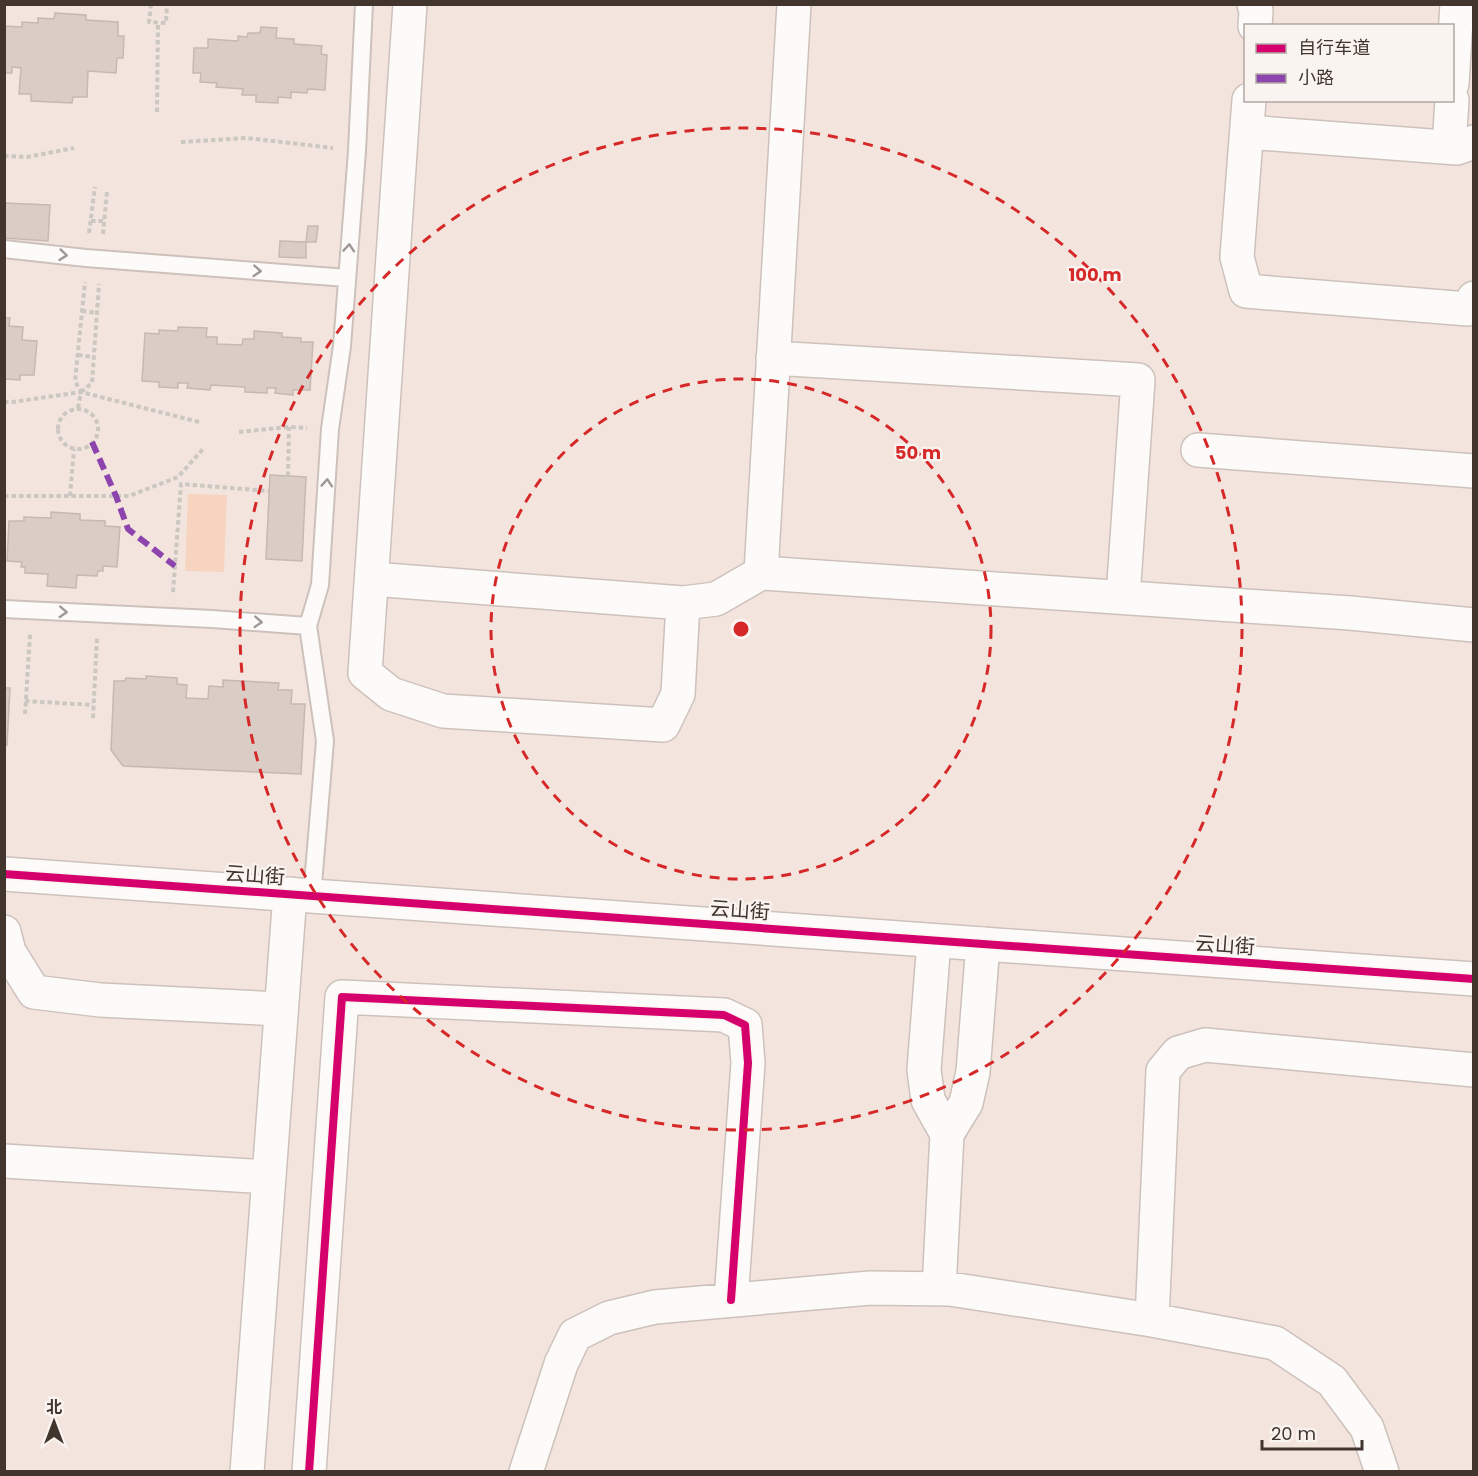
<svg xmlns="http://www.w3.org/2000/svg" width="1478" height="1476" font-family="Poppins,'Noto Sans SC',sans-serif">
  <rect width="100%" height="100%" fill="#f3e5dd"/>
  <!-- green -->
  <path fill="#f7d4c0" d="M188 494 227 495 224 572 185 571Z"/>
  <!-- building -->
  <path fill="#d9cdc6" stroke="#c5b9b2" stroke-width="1.5" d="M55 13 86 15V20L118 22V36H124L123 58H117L116 73 88 71 87 97H73L72 103 31 101V94H19L21 68 12 67V73H4V26L22 27V22L38 23V18L54 19Z
    M261 27 277 28 276 38 294 39V44L322 46 321 54 327 55 325 90 308 89 307 93 291 92V98L278 97V103L256 102V95H242L243 89 216 87 217 83 200 82 201 73H193L194 48H208V39L238 41V36L247 37 248 33H260Z
    M4 203 50 205 48 241 4 238Z
    M308 226H318L316 242H306Z
    M280 241 306 242V258L279 257Z
    M4 318H10L9 326 23 327 22 340 37 341 34 375H20V380L4 379Z
    M178 327 207 328 206 337H217V344L242 345 243 339H254V331L282 333V337L301 338V342H313L310 390H293V395L275 393 276 388H267V393L245 392V387L211 385 210 390 187 388 188 383H178V388L159 387V382L142 381 145 333 159 334V330L178 331Z
    M270 475 306 477 302 561 266 559Z
    M51 512 80 514V520L105 521V526L120 527 117 567 103 566V571H98L97 576 77 575 76 588 47 586 48 574 25 573V567H21L22 562 7 561 9 521H24V517L51 518Z
    M146 676 177 678V684L187 685 186 698 208 699 209 686 223 687V680L279 683 278 690H292L291 704H305L301 774 123 766 111 750 114 681H125L126 678 146 679Z
    M4 688H10L7 745 4 747Z"/>
  <g fill="none" stroke-linecap="round" stroke-linejoin="round">
    <defs>
      <path id="service" d="M4 249 86 258 347 278
        M4 609 212 619 308 626 320 585 330 429 342 346 357 151 364 4
        M308 626 325 741 312 896"/>
      <path id="minor" d="M410 4 365 673 391 694 443 711 663 725 678 694 683 603
        M1254 4 1256 11 1255 26
        M1452 84 1457 4
        M1249 100 1237 257 1246 291 1468 309 1474 298
        M1247 132 1457 148 1474 142
        M1449 147 1452 100
        M773 358 1138 380 1123 597
        M1198 450 1474 471
        M761 573 794 4
        M372 579 683 603 716 599 761 573 1350 613 1474 625
        M4 932 9 952 34 992 100 1000 281 1009
        M934 941 924 1070 928 1100 947 1134 966 1103 973 1072 983 944
        M4 1161 269 1177
        M939 1289 947 1134
        M1152 1320 1163 1071 1178 1053 1205 1045 1474 1070
        M247 1472 290 894
        M309 1472 342 997 724 1015 745 1025 748 1063 731 1300
        M526 1472 561 1364 575 1335 609 1318 655 1307 870 1288 950 1289 1152 1320 1275 1343 1332 1381 1367 1428 1382 1472"/>
      <path id="tertiary" d="M4 874 1474 979"/>
    </defs>
    <!-- service casing -->
    <use href="#service" stroke="#cdc1bb" stroke-width="20"/>
    <!-- minor casing -->
    <use href="#minor" stroke="#cdc1bb" stroke-width="36"/>
    <!-- tertiary casing -->
    <use href="#tertiary" stroke="#cdc1bb" stroke-width="36"/>
    <!-- path -->
    <path stroke="#ccc7c2" stroke-width="4" stroke-dasharray="4.5 3" stroke-linecap="butt" d="M151 4 149 22 166 23 167 4
      M157 112 158 22
      M181 142 247 138 333 148
      M4 156 27 157 74 148
      M91 221H104
      M89 233 95 187
      M103 234 107 191
      M82 311 97 313
      M78 355 94 357
      M81 392 92 383 99 284
      M4 402H13L81 392 199 422
      M78 408 81 392 75 381 85 282
      M58 429a20 20 0 1 1 40 0a20 20 0 1 1-40 0Z
      M239 432 289 427 307 428
      M288 476 289 427
      M4 496H129L178 477 203 449
      M70 496 74 449
      M173 592 181 484 269 491
      M25 701 93 705
      M25 714 30 634
      M93 718 97 638"/>
    <!-- service -->
    <use href="#service" stroke="#fdfbfa" stroke-width="16"/>
    <!-- minor -->
    <use href="#minor" stroke="#fdfbfa" stroke-width="33"/>
    <!-- tertiary -->
    <use href="#tertiary" stroke="#fdfbfa" stroke-width="33"/>
    <!-- quiet -->
    <path stroke="#8e44ad" stroke-width="6" stroke-dasharray="12 6" stroke-linecap="butt" d="M92 442 116 496 128 529 175 566"/>
    <defs>
      <path id="cycleway" d="M4 874 1474 979
        M309 1472 342 997 724 1015 745 1025 748 1063 731 1300"/>
    </defs>
    <!-- cycleway casing -->
    <use href="#cycleway" stroke="#faf4f1" stroke-width="11"/>
    <!-- cycleway -->
    <use href="#cycleway" stroke="#d6006c" stroke-width="8"/>
  </g>
  <!-- one-way arrows -->
  <defs><path id="oneway-chevron" d="M-2-3.5L2.5 0L-2 3.5" fill="none" stroke-width="1.6" stroke-linecap="round" stroke-linejoin="round" transform="scale(1.5)"/></defs>
  <g stroke="#9f9894">
    <use href="#oneway-chevron" transform="translate(349 248) rotate(-86)"/>
    <use href="#oneway-chevron" transform="translate(63 255) rotate(6)"/>
    <use href="#oneway-chevron" transform="translate(257 271) rotate(4)"/>
    <use href="#oneway-chevron" transform="translate(327 483) rotate(-86)"/>
    <use href="#oneway-chevron" transform="translate(63 612) rotate(3)"/>
    <use href="#oneway-chevron" transform="translate(258 622) rotate(4)"/>
  </g>
  <!-- distance rings -->
  <g fill="none" stroke="#d62828" stroke-width="3" stroke-dasharray="10 8">
    <circle cx="741" cy="629" r="250"/>
    <circle cx="741" cy="629" r="501"/>
  </g>
  <g text-anchor="middle" dominant-baseline="central" stroke-width="4.5" stroke-linejoin="round" paint-order="stroke">
    <!-- street labels -->
    <g font-size="20" fill="#41352e" stroke="#faf4f1">
      <text transform="translate(255 875) rotate(4)">云山街</text>
      <text transform="translate(740 910) rotate(4)">云山街</text>
      <text transform="translate(1225 945) rotate(4)">云山街</text>
    </g>
  </g>
  <circle cx="741" cy="629" r="9" fill="#d62828" stroke="#faf4f1" stroke-width="3"/>
  <g font-size="18" text-anchor="middle" font-weight="bold" fill="#d62828" stroke="#faf4f1" stroke-width="4.5" stroke-linejoin="round" paint-order="stroke">
    <text x="1095" y="281">100 m</text>
    <text x="918" y="459">50 m</text>
  </g>
  <!-- border -->
  <rect width="1478" height="1476" fill="none" stroke="#41352e" stroke-width="12"/>
  <!-- legend -->
  <rect x="1244" y="24" width="210" height="78" fill="#faf4f1" stroke="#b0a8a3" stroke-width="1.5"/>
  <rect x="1256" y="44" width="30" height="9" fill="#d6006c" stroke="#b0a8a3" stroke-width="1.5"/>
  <text x="1298" y="54" font-size="18" fill="#41352e">自行车道</text>
  <rect x="1256" y="74" width="30" height="9" fill="#8e44ad" stroke="#b0a8a3" stroke-width="1.5"/>
  <text x="1298" y="84" font-size="18" fill="#41352e">小路</text>
  <!-- north arrow -->
  <g transform="translate(54 1422)" stroke="#faf4f1" stroke-width="4.5" paint-order="stroke">
  <path d="M0-4.5L10 22L0 15L-10 22Z" fill="#41352e"/>
  <text y="-9" font-size="16" font-weight="bold" text-anchor="middle" fill="#41352e">北</text>
  </g>
  <!-- scale -->
  <path d="M1262 1440v9h100v-9" fill="none" stroke="#41352e" stroke-width="3"/>
  <text x="1271" y="1440" font-size="18" fill="#41352e" stroke="#faf4f1" stroke-width="4.5" paint-order="stroke">20 m</text>
</svg>
